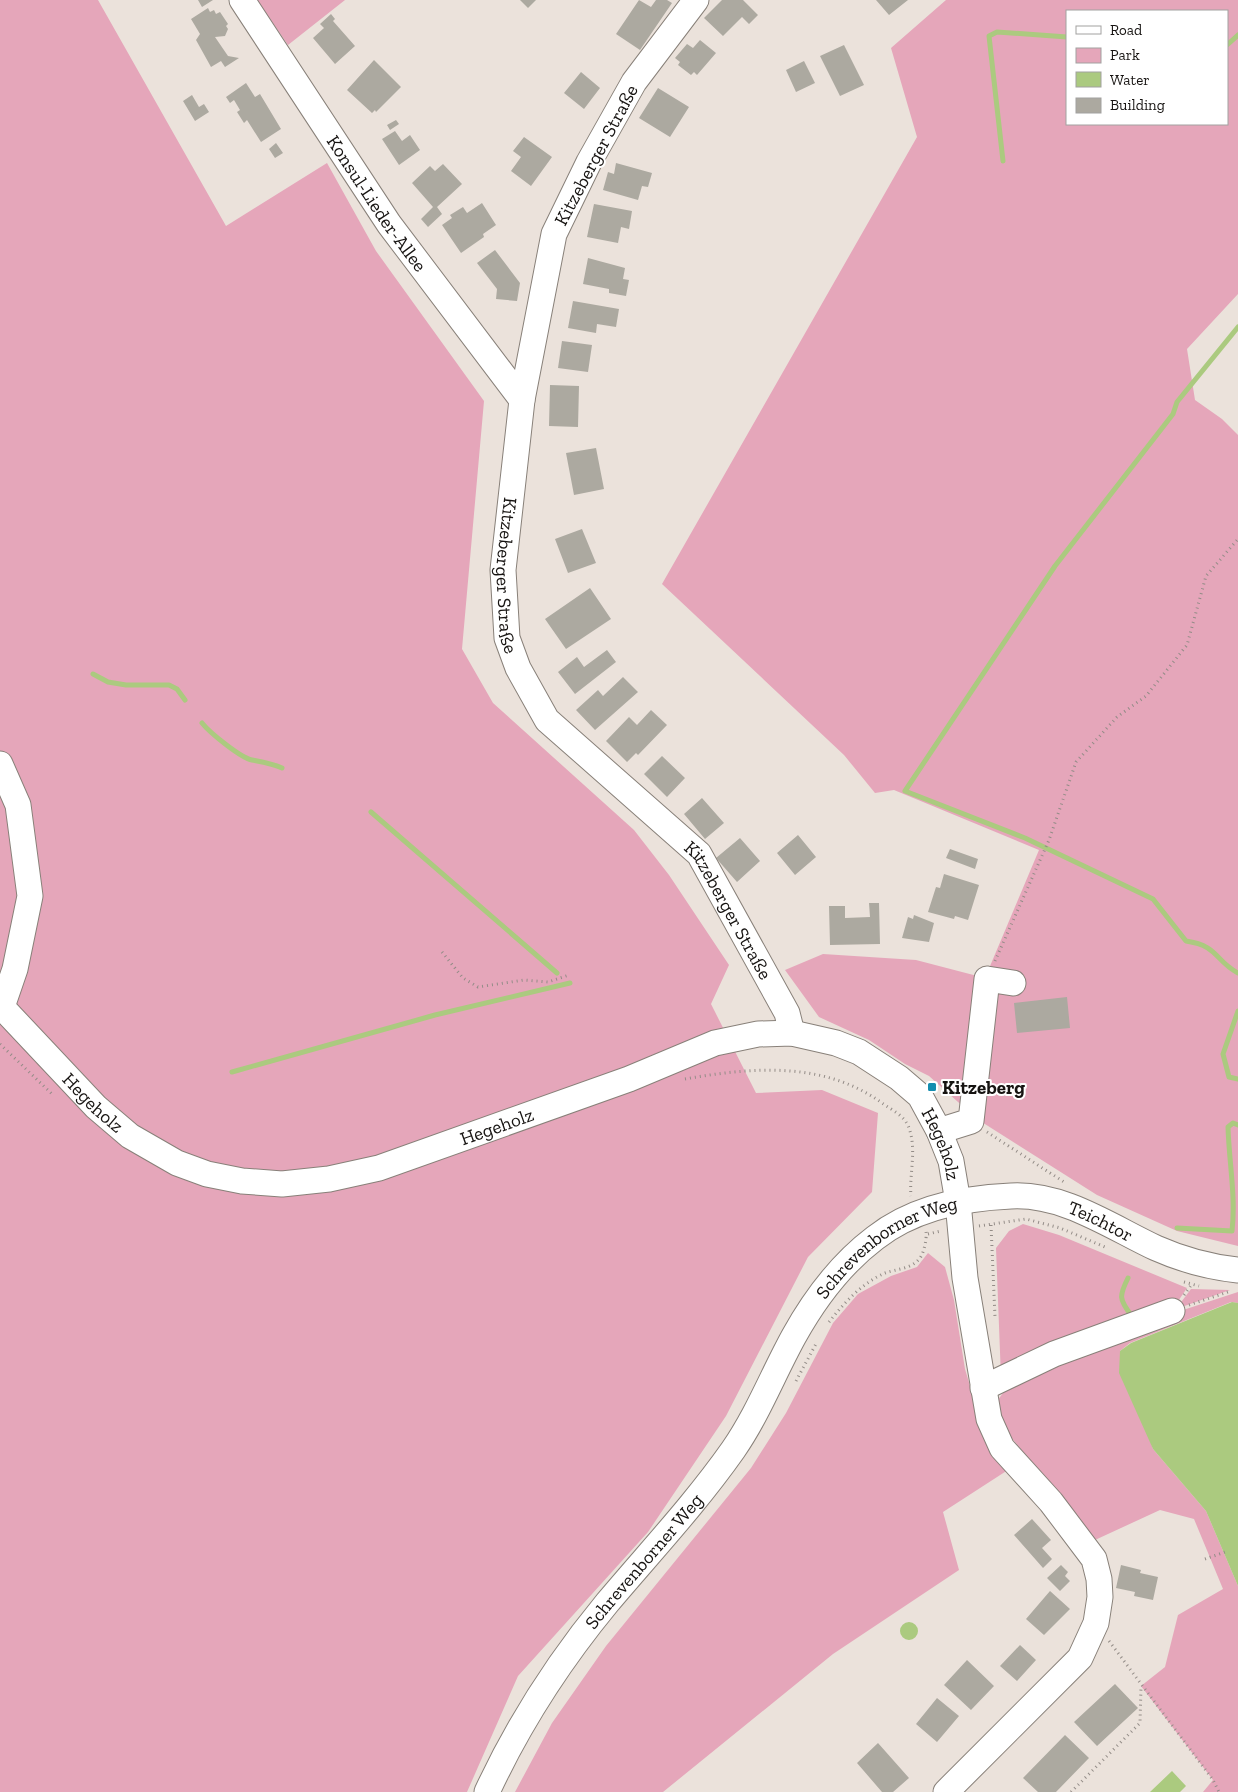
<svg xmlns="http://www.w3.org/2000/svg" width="1238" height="1792" font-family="'Zilla Slab',serif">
  <rect width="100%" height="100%" fill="#ebe2db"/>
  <!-- green -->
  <path fill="#e5a6ba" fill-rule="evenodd" d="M0 0H98L226 226 327 163 376 251 484 401 462 649 493 703 634 830 669 875 729 965 711 1004 756 1093 822 1090 878 1113 872 1192 808 1257 726 1416 648 1532 518 1676 467 1792H0Z
    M257 0H345L288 45Z
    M946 0H1238V294L1187 349 1195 400 1222 419 1238 435V1246L1177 1231 1097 1195 977 1119 929 1076 905 1064 869 1040 819 1017 785 970 823 954 916 960 985 978 1039 850 894 790 875 793 844 755 662 584 917 137 891 48ZM1067 11H1227V124H1067Z
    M1023 1224 1059 1235 1187 1288 1172 1310 1001 1378 996 1248 1009 1231Z
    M928 1253 945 1267 954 1300 965 1369 978 1413 1011 1468 943 1512 959 1570 833 1654 663 1792H515L552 1723 606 1646 751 1468 786 1413 833 1323 858 1294 891 1276 917 1267Z
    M1191 1289 1230 1290 1176 1309Z
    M1238 1292V1303L1231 1302 1130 1343 1120 1351 1153 1449 1206 1511 1238 1586V1792H1203L1213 1780 1141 1686 1165 1667 1178 1615 1223 1589 1194 1519 1160 1510 1095 1540 1006 1431 997 1401 1009 1385 1174 1313Z"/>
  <!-- water -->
  <path fill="#abca7f" d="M1232 1302 1238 1303V1586L1206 1511 1153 1449 1119 1373 1120 1351 1131 1343Z
    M900 1631a9 9 0 1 1 18 0a9 9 0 1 1-18 0Z
    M1172 1771 1186 1786 1180 1792H1150Z"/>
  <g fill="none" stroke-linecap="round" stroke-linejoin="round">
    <!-- stream -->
    <path stroke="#abca7f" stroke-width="5" d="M1227 45 1238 35
      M1003 161 989 36 997 32 1067 37
      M1238 327 1177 402 1173 414 1055 566 905 791 1025 838 1153 899 1186 941C1219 946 1214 960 1238 973
      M93 674 108 682 126 685H169L177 689 185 700
      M202 723C210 733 241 758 252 760 263 762 271 763 282 768
      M371 812 557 973
      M1238 1011 1223 1054 1229 1077 1238 1079
      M232 1072 435 1015 570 983
      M1177 1228 1232 1231C1236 1197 1229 1162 1228 1127L1233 1123 1238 1125
      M1128 1278C1119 1296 1119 1299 1131 1315"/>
  </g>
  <!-- building -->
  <path fill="#aca9a0" d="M198 0H213L202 7Z
    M520 0H536L528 8Z
    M639 0 651 7 656 0H667L672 3 640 50 616 34Z
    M722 0H743L758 15 749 24 742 17 723 36 704 18Z
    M876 0H908L889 15Z
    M208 8 210 12 214 10 216 14 220 12 228 24 226 26 228 29 225 36 215 37 228 56 239 58 225 67 221 61 211 67 196 40 200 34 191 19Z
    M331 14 335 19 333 21 355 46 335 64 313 38 324 28 320 24Z
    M700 40 716 53 697 75 694 72 691 75 678 65 680 62 675 58 687 44 693 48Z
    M844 45 864 85 840 96 820 56Z
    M374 60 401 87 376 112 375 110 372 113 347 90Z
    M804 61 815 83 796 92 786 70Z
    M581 72 600 88 584 109 564 93Z
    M246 83 255 97 260 94 281 129 261 142 247 120 244 123 237 112 240 110 234 100 230 103 226 97Z
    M658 88 689 107 670 137 639 118Z
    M192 95 199 107 204 104 209 112 195 121 183 101Z
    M396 120 399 124 390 130 387 125Z
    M395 131 402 141 410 135 420 150 399 165 382 139Z
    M524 137 552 157 531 186 511 171 521 157 513 151Z
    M276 143 283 153 275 158 269 149Z
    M616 163 652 173 648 187 642 186 638 200 603 190 608 172 614 174Z
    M443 164 462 184 437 207 442 214 428 227 421 219 433 207 412 183 430 166 435 171Z
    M482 203 496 225 483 234 484 237 461 253 442 225 452 218 450 215 463 207 467 213Z
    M594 204 632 211 629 229 621 227 618 243 587 237Z
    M495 250 520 283 517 301 496 299 497 289 477 263Z
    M588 258 625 268 623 279 629 280 626 296 609 293V289L583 284Z
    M573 301 619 309 616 327 597 324 596 333 568 328Z
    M562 341 592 345 588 372 558 368Z
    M550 385 579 386 578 427 549 426Z
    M596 448 604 489 574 495 566 453Z
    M582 529 596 563 568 573 555 539Z
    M590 588 611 619 566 649 545 619Z
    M607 650 616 662 575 694 558 672 577 657 584 667Z
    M623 677 638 692 595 730 576 710 598 690 603 696Z
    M651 710 667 725 638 755 636 753 627 762 606 741 629 717 637 725Z
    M662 756 685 778 667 797 644 774Z
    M702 798 724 823 705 839 684 814Z
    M798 835 816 857 795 875 777 853Z
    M740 838 760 861 737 882 716 858Z
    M950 849 978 859 975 869 946 858Z
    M944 874 979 885 968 920 955 916 954 919 928 912 936 887 940 888Z
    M869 903H879L880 944 830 945 829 906H845V918L870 917Z
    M914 915 934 923 929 942 902 938 908 917 913 919Z
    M1067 997 1070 1028 1017 1033 1014 1003Z
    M1032 1519 1051 1540 1042 1548 1052 1559 1043 1568 1014 1535Z
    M1061 1565 1068 1572 1065 1576 1070 1581 1060 1591 1047 1578Z
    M1121 1565 1141 1570 1140 1573 1158 1577 1153 1600 1134 1596 1135 1592 1116 1588Z
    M1050 1591 1070 1609 1044 1635 1026 1619Z
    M1020 1645 1036 1660 1017 1681 1000 1666Z
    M967 1660 994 1686 971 1710 944 1685Z
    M1115 1684 1138 1708 1097 1746 1074 1722Z
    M937 1698 959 1716 937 1742 916 1724Z
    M1065 1735 1089 1758 1056 1792H1038L1023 1778Z
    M878 1743 909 1778 893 1792H882L857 1763Z"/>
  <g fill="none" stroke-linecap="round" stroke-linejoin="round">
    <defs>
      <g id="minor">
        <path id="s1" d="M242 0 389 224 522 400"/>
        <path id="s2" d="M696 0 634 82 589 162 554 234 522 400 503 570 507 638 518 668 547 720 699 854 787 1013 792 1033"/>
        <path d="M0 764 18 805 30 896 15 969 2 1007"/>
        <path id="s3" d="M0 1005 96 1107 130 1136 177 1163 207 1174 242 1181 282 1184 329 1179 379 1168 629 1079 715 1043 758 1034 792 1033 836 1043 859 1052 899 1078 920 1096 939 1131 951 1161 958 1202 965 1278 989 1419 1002 1448 1051 1502 1094 1559 1099 1579 1100 1597 1096 1623 1080 1658 946 1792"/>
        <path d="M939 1131 971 1121 987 979 1013 983"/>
        <path d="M983 1388 1054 1354 1172 1311"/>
        <path id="s4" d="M487 1792C518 1725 560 1660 607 1603 650 1552 695 1504 733 1450 758 1414 773 1374 794 1336 814 1300 842 1263 875 1238 913 1208 963 1198 1011 1196 1063 1193 1111 1227 1156 1248 1183 1260 1209 1267 1238 1270"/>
      </g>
    </defs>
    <!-- minor casing -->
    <use href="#minor" stroke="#888079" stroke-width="27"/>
    <!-- path -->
    <path stroke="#938c87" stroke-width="3" stroke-dasharray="1 4" stroke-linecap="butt" d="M442 952 463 978 478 987 524 980 548 982 569 975
      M995 961 1049 840 1076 762 1117 717 1146 696 1187 645 1206 576 1238 539
      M0 1044 52 1094
      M685 1079C753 1067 824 1061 882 1103 892 1110 905 1116 909 1128 917 1150 909 1175 911 1196
      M987 1132 1064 1182
      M991 1225 995 1317
      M979 1226 1026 1219 1060 1228 1105 1247
      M928 1234 941 1231
      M1184 1282 1199 1286
      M1184 1295 1192 1284
      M1189 1305 1231 1291
      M829 1322C844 1303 862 1283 885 1273 896 1269 912 1269 920 1258 924 1253 927 1238 926 1232
      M796 1381 817 1342
      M1205 1559 1228 1551
      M1109 1641 1213 1780 1219 1792
      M1071 1792 1140 1723 1141 1686"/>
    <!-- minor -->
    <use href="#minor" stroke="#fff" stroke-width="25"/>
  </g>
  <!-- markers -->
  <rect fill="#148daf" stroke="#fff" stroke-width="2" x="927" y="1082" width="10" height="10" rx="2.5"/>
  <g text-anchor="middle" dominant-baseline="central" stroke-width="4" stroke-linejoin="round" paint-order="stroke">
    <!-- street labels -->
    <g font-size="19" fill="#161311" stroke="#fff">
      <text transform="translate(596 155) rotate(-62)">Kitzeberger Straße</text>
      <text stroke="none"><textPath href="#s1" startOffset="244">Konsul-Lieder-Allee</textPath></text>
      <text stroke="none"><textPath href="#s2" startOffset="620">Kitzeberger Straße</textPath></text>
      <text stroke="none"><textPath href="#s2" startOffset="1040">Kitzeberger Straße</textPath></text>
      <text stroke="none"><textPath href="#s3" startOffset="135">Hegeholz</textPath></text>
      <text stroke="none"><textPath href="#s3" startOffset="570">Hegeholz</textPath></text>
      <text stroke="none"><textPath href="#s3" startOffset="1080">Hegeholz</textPath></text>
      <text stroke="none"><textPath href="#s4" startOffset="919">Teichtor</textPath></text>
      <text stroke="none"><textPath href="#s4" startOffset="685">Schrevenborner Weg</textPath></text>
      <text stroke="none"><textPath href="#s4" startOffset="280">Schrevenborner Weg</textPath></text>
    </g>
    <!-- poi labels -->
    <g font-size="19" font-weight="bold" fill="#161311" stroke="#fff" text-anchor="start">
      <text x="942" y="1087">Kitzeberg</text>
    </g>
  </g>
  <!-- legend -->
  <rect x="1066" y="10" width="162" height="115" fill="#ffffff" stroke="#a2a1a0"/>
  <rect x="1076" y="26" width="25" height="8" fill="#ffffff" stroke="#a2a1a0"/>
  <text x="1110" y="35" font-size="15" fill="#161311">Road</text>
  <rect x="1076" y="48" width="25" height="15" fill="#e5a6ba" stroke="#a2a1a0"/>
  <text x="1110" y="60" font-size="15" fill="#161311">Park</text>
  <rect x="1076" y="72" width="25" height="15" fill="#abca7f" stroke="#a2a1a0"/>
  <text x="1110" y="85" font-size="15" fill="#161311">Water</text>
  <rect x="1076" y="98" width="25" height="15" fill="#aca9a0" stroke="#a2a1a0"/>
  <text x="1110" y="110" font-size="15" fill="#161311">Building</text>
</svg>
